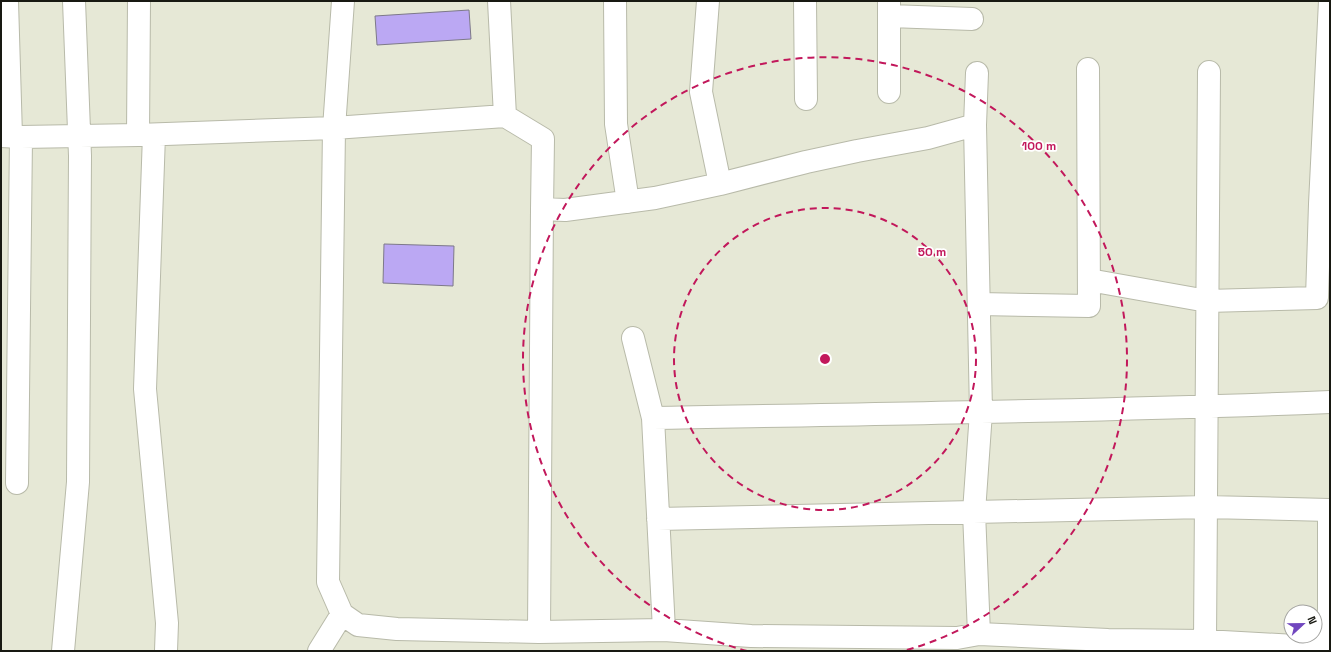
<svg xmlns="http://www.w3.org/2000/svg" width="1331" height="652" font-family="'Space Grotesk',sans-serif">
  <rect width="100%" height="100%" fill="#e6e8d6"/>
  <!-- building -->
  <path fill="#bba8f3" stroke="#7d7989" d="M469 10 471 39 377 45 375 16Z
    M384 244 454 246 453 286 383 283Z"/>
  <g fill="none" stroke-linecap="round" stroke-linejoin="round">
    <defs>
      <path id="minor" d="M7 1 11 136
        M343 1 334 128 328 582 342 614 358 625 397 629 539 632 664 630 751 636 957 638 979 634 1108 640 1205 641 1330 648
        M499 1 505 116
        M615 1 616 124 628 202
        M708 1 701 92 720 184
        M805 1 806 99
        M889 1V92
        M890 16 972 19
        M977 73 975 125 981 412 974 512 979 634
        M138 135 139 1
        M154 135 145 389 167 623 166 651
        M1 136 21 137 138 135 334 128 505 116 543 139 542 209 565 210 655 198 720 184 806 162 857 151 928 138 975 125
        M1089 280 1207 301 1317 298 1320 204 1330 1
        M979 304 1089 306 1088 69
        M633 338 653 418
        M17 483 21 137
        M658 519 1206 507 1329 510
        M664 630 653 418C878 414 1104 411 1330 402
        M539 632 542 209
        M1205 641 1209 72
        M63 651 78 482 80 156 74 1
        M319 651 342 614
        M1326 651 1329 609V510H1330"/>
    </defs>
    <!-- minor casing -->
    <use href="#minor" stroke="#b8baa9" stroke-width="24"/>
    <!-- minor -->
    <use href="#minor" stroke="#fff" stroke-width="22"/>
  </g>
  <!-- distance rings -->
  <g fill="none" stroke="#c2185b" stroke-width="2" stroke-dasharray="7 5">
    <circle cx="825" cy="359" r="151"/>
    <path d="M747 651A302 302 0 1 1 903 651"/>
  </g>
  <circle cx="825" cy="359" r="6" fill="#c2185b" stroke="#fff" stroke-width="2"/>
  <g font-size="12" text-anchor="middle" font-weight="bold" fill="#c2185b" stroke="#fff" stroke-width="3.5" stroke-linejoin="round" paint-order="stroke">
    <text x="1039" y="150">100 m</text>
    <text x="932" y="256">50 m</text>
  </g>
  <!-- border -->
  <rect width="1331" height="652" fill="none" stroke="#181912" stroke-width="4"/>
  <!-- north arrow -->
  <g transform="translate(1303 624) rotate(68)"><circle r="19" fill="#ffffff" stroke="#a3a3a0"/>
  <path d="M0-3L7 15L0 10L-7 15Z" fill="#7147bf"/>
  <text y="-6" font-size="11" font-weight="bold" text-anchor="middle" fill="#181912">N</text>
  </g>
</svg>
